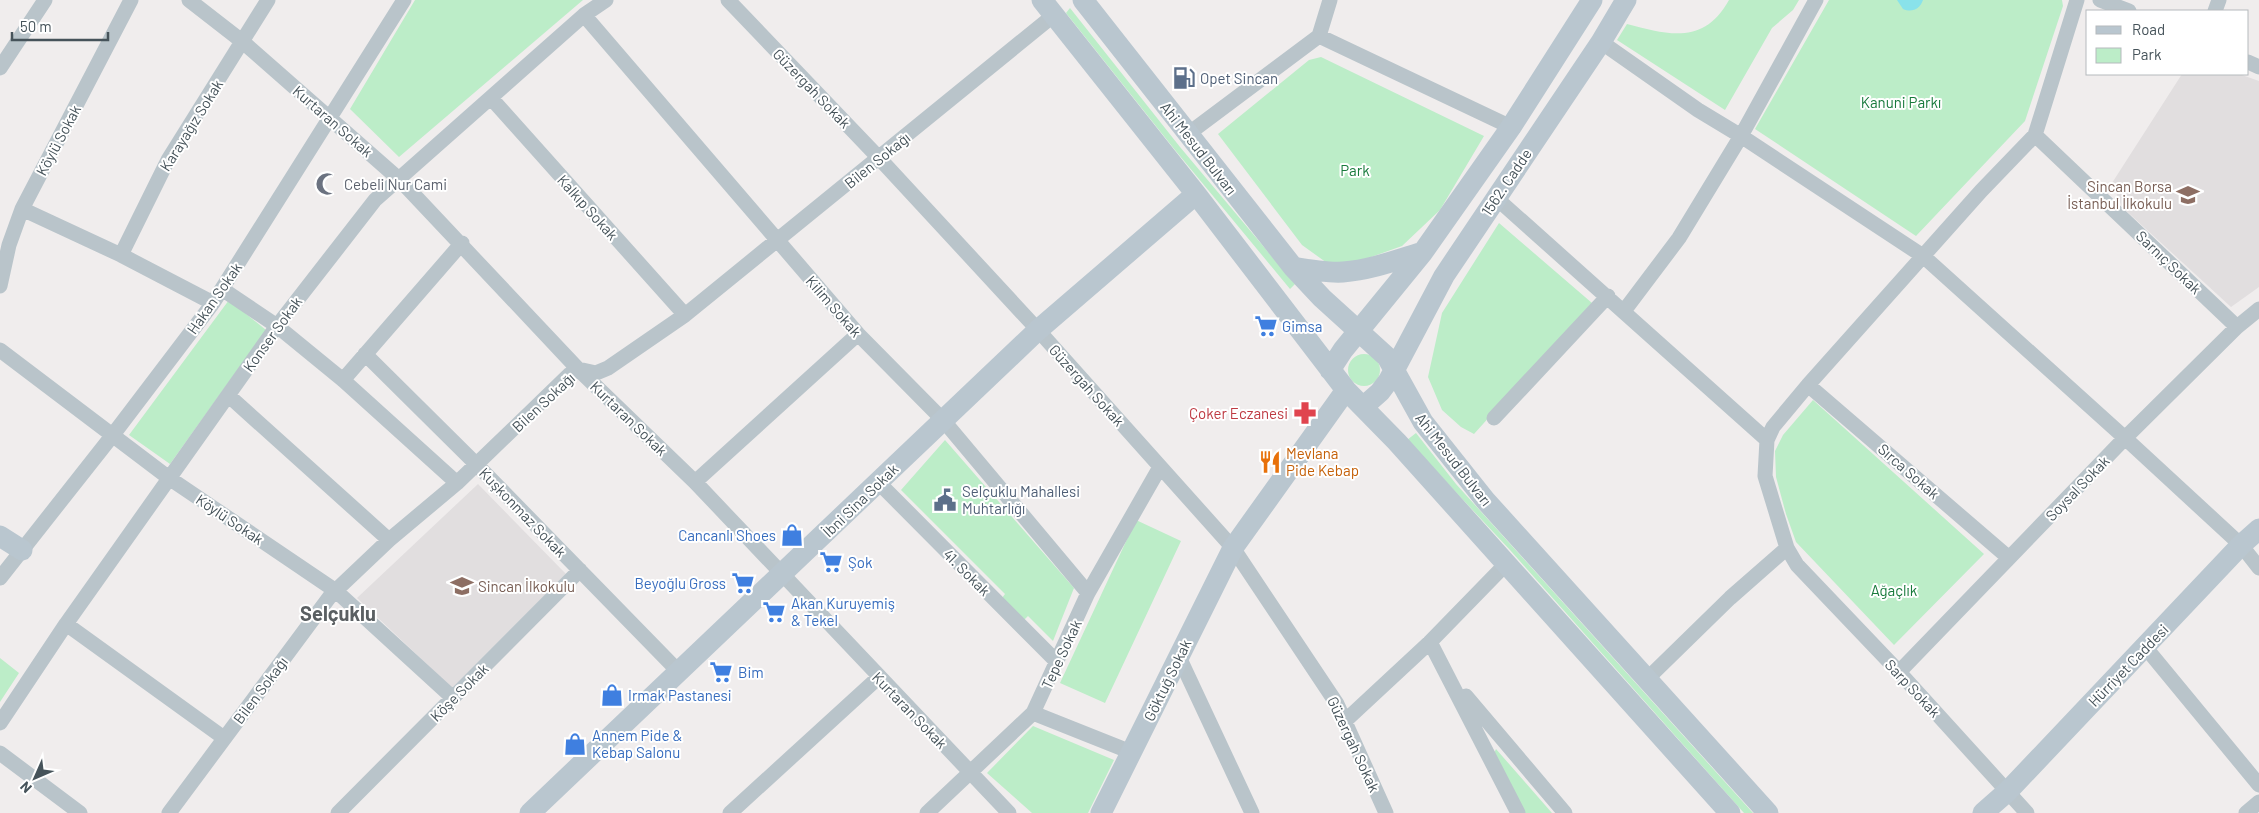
<svg xmlns="http://www.w3.org/2000/svg" width="2259" height="813" font-family="Barlow,sans-serif">
  <rect width="100%" height="100%" fill="#f0eded"/>
  <!-- education -->
  <path fill="#e1dedf" d="M2182 74H2239L2259 81V287L2231 307 2122 207 2112 183Z
    M478 484 566 574 452 688 357 598Z"/>
  <!-- green -->
  <path fill="#bcedc8" d="M415 0H583L399 157 350 109Z
    M1729 0H1799L1793 10 1772 28 1725 110 1617 40 1627 24C1669 35 1704 45 1729 0Z
    M1829 0H2062L2063 6 2025 121 1916 236 1755 129Z
    M1070 8 1180 147 1295 284 1290 289 1175 150 1066 13Z
    M1321 57 1484 136 1440 210 1402 246 1360 261 1327 263 1302 245 1218 134 1309 60Z
    M1499 223 1592 303 1474 434 1461 427 1442 410 1428 377 1442 313Z
    M229 300 266 330 170 464 129 435Z
    M1348 370a16 16 0 1 1 32 0a16 16 0 1 1-32 0Z
    M1813 400 1984 554 1894 645 1796 542 1786 514 1776 477 1775 451 1783 435Z
    M1416 433 1456 484 1753 813H1744L1510 550 1407 440Z
    M945 440 1074 588 1053 641 1028 616 1024 620 1002 598 1005 594 901 490Z
    M1136 520 1181 541 1105 703 1060 683Z
    M0 658 19 673 0 702Z
    M1033 726 1114 760 1088 813H1032L987 773Z
    M1496 749 1552 813H1523L1493 755Z"/>
  <!-- water -->
  <path fill="#89e2ea" d="M1897 0H1923C1920 9 1912 13 1903 9Z"/>
  <g fill="none" stroke-linecap="round" stroke-linejoin="round">
    <!-- street -->
    <path stroke="#b9c4ca" stroke-width="15" d="M189 0 243 42 400 180 578 369 695 482 1009 813
      M728 0 879 158 1038 330 1233 548 1337 704 1386 813
      M1330 0 1319 36 1511 127
      M2100 0 2129 11
      M2215 11 2219 0
      M584 15 858 334 943 420 1088 593
      M1601 42 1698 110 1741 136 1923 256 2125 438 2241 545 2259 568
      M2248 62 2259 67
      M0 68 45 0
      M491 98 685 315
      M1188 134 1319 36
      M2035 135 2237 327
      M1495 197 1767 440
      M22 209 121 255 213 303
      M121 255 168 160 268 0
      M0 286 9 245 22 209 131 0
      M222 289 277 326 343 380 457 483
      M1624 311 1679 238 1741 136 1816 0
      M0 350 169 478 336 591 453 698
      M365 354 477 465 679 672
      M343 380 462 243
      M1808 385 2009 558
      M229 396 389 540
      M1494 418 1608 296
      M695 482 858 334
      M878 482 1057 662
      M0 578 112 436 213 303 404 0
      M66 624 224 738
      M1430 642 1518 813
      M2146 648 2259 785
      M1179 657 1252 813
      M1899 672 2125 438 2237 327 2259 309
      M1646 680 1730 598 1787 548
      M1466 696 1565 813
      M1033 713 1131 752
      M1345 721 1430 642 1506 564
      M0 723 66 624 277 326 375 200 584 15 606 0
      M0 753 80 813
      M169 813 331 595 389 540 457 483 570 374 578 369 596 373 608 368 685 315 1054 15
      M338 813 580 570
      M730 813 879 677
      M927 813 1033 713 1088 593 1160 467
      M2027 813 1899 672 1797 565 1787 548 1765 476 1767 440 1773 427 1808 385 1981 191 2035 135 2077 0
      M2246 813 2259 802"/>
    <!-- secondary -->
    <path stroke="#b9c6cf" stroke-width="21" d="M1042 0 1196 194 1346 390 1397 442 1730 813
      M1083 0 1293 267 1322 298 1387 357 1423 422 1485 500 1768 813
      M1293 267C1310 270 1327 273 1343 272 1370 270 1397 260 1423 252
      M1330 370 1343 350 1423 252 1511 127 1592 0
      M1363 407 1380 392 1389 380 1444 276 1601 42 1626 0
      M0 536 22 550
      M530 813 1038 330 1196 194
      M1101 813 1233 548 1346 390
      M1983 813 2008 791 2241 545 2259 529"/>
  </g>
  <!-- icons -->
  <defs>
    <symbol id="fuel-bare" viewBox="-9 -9 18 18"><path d="M-5.5-6h7V0h2V4h1.3V-2.5L3-4.5l.8-.8L6-3V5H2.5V1h-1V6h-7ZM-4.2-4.7v3.2H.2V-4.7Z" fill="#5c6f8a" stroke="#fff" stroke-width="2.5" paint-order="stroke"/></symbol>
    <symbol id="mosque-bare" viewBox="-9 -9 18 18"><path d="M3.5-4.9A6 6 0 1 0 3.5 4.9A5 5 0 1 1 3.5-4.9Z" fill="#6b7280" stroke="#fff" stroke-width="2.5" paint-order="stroke"/></symbol>
    <symbol id="school-bare" viewBox="-9 -9 18 18"><path d="M0-5L7-2L0 1L-7-2ZM-4 1L0 2.5L4 1V4Q0 6-4 4Z" fill="#8d6e63" stroke="#fff" stroke-width="2.5" paint-order="stroke"/></symbol>
    <symbol id="supermarket-bare" viewBox="-9 -9 18 18"><path d="M-6-5.5h2.5l.6 2H6L4.5 2H-2.5L-4.4-4H-6ZM-1.5 3.2a1.3 1.3 0 1 0 .1 0ZM3 3.2a1.3 1.3 0 1 0 .1 0Z" fill="#3f7fe0" stroke="#fff" stroke-width="2.5" paint-order="stroke"/></symbol>
    <symbol id="pharmacy-bare" viewBox="-9 -9 18 18"><path d="M-2-6h4v4h4v4h-4v4h-4v-4h-4v-4h4Z" fill="#e0444e" stroke="#fff" stroke-width="2.5" paint-order="stroke"/></symbol>
    <symbol id="restaurant-bare" viewBox="-9 -9 18 18"><path d="M-5-6h1v4h1v-4h1v4h1v-4h1v5L-1.5 .5V6h-2V.5L-5-1ZM5-6V6H3V1.5H1.5Q1.5-4 5-6Z" fill="#e8710a" stroke="#fff" stroke-width="2.5" paint-order="stroke"/></symbol>
    <symbol id="civic-bare" viewBox="-9 -9 18 18"><path d="M-.6-6.5H3V-4.5H.6V-3L4-1V1h2V6H-6V1h2V-1L-.6-3ZM-1.2 2.5V6h2.4V2.5Z" fill="#5c6f8a" stroke="#fff" stroke-width="2.5" paint-order="stroke"/></symbol>
    <symbol id="shop-bare" viewBox="-9 -9 18 18"><path d="M-5-2.5h2.3a2.7 3.5 0 0 1 5.4 0H5L5.5 6h-11ZM-1.5-2.5h3a1.5 2.3 0 0 0-3 0Z" fill="#3f7fe0" stroke="#fff" stroke-width="2.5" paint-order="stroke"/></symbol>
  </defs>
  <g fill-rule="evenodd">
    <use href="#fuel-bare" x="1168" y="62" width="32" height="32"/>
    <use href="#mosque-bare" x="311" y="168" width="32" height="32"/>
    <use href="#school-bare" x="2172" y="179" width="32" height="32"/>
    <use href="#supermarket-bare" x="1250" y="310" width="32" height="32"/>
    <use href="#pharmacy-bare" x="1289" y="397" width="32" height="32"/>
    <use href="#restaurant-bare" x="1254" y="446" width="32" height="32"/>
    <use href="#civic-bare" x="929" y="484" width="32" height="32"/>
    <use href="#shop-bare" x="776" y="519" width="32" height="32"/>
    <use href="#supermarket-bare" x="815" y="546" width="32" height="32"/>
    <use href="#supermarket-bare" x="727" y="567" width="32" height="32"/>
    <use href="#school-bare" x="446" y="570" width="32" height="32"/>
    <use href="#supermarket-bare" x="758" y="596" width="32" height="32"/>
    <use href="#supermarket-bare" x="705" y="656" width="32" height="32"/>
    <use href="#shop-bare" x="596" y="679" width="32" height="32"/>
    <use href="#shop-bare" x="559" y="728" width="32" height="32"/>
  </g>
  <g text-anchor="middle" dominant-baseline="central" stroke-width="4" stroke-linejoin="round" paint-order="stroke">
    <!-- service labels -->
    <g font-size="15" fill="#4e5e75" stroke="#fff" text-anchor="start">
      <text x="1200" y="78">Opet Sincan</text>
      <text x="962" y="491">Selçuklu Mahallesi<tspan x="962" dy="17">Muhtarlığı</tspan></text>
    </g>
    <!-- street labels -->
    <g font-size="15" fill="#46535a" stroke="#fff">
      <text transform="translate(812 88) rotate(46)">Güzergah Sokak</text>
      <text transform="translate(333 121) rotate(41)">Kurtaran Sokak</text>
      <text transform="translate(191 125) rotate(-58)">Karayağız Sokak</text>
      <text transform="translate(58 140) rotate(-62)">Köylü Sokak</text>
      <text transform="translate(1199 148) rotate(52)">Ahi Mesud Bulvarı</text>
      <text transform="translate(877 160) rotate(-39)">Bilen Sokağı</text>
      <text transform="translate(1506 182) rotate(-56)">1562. Cadde</text>
      <text transform="translate(588 207) rotate(48)">Kalkıp Sokak</text>
      <text transform="translate(2169 262) rotate(44)">Sarnıç Sokak</text>
      <text transform="translate(214 298) rotate(-55)">Hakan Sokak</text>
      <text transform="translate(834 306) rotate(49)">Kilim Sokak</text>
      <text transform="translate(272 334) rotate(-54)">Konser Sokak</text>
      <text transform="translate(1087 385) rotate(48)">Güzergah Sokak</text>
      <text transform="translate(543 402) rotate(-43)">Bilen Sokağı</text>
      <text transform="translate(629 418) rotate(44)">Kurtaran Sokak</text>
      <text transform="translate(1454 459) rotate(52)">Ahi Mesud Bulvarı</text>
      <text transform="translate(1909 471) rotate(41)">Sırca Sokak</text>
      <text transform="translate(2077 488) rotate(-46)">Soysal Sokak</text>
      <text transform="translate(860 500) rotate(-44)">İbni Sina Sokak</text>
      <text transform="translate(523 512) rotate(46)">Kuşkonmaz Sokak</text>
      <text transform="translate(230 519) rotate(34)">Köylü Sokak</text>
      <text transform="translate(967 572) rotate(45)">41. Sokak</text>
      <text transform="translate(1061 654) rotate(-65)">Tepe Sokak</text>
      <text transform="translate(2128 665) rotate(-46)">Hürriyet Caddesi</text>
      <text transform="translate(1167 680) rotate(-64)">Göktuğ Sokak</text>
      <text transform="translate(1913 688) rotate(47)">Sarp Sokak</text>
      <text transform="translate(260 690) rotate(-53)">Bilen Sokağı</text>
      <text transform="translate(459 692) rotate(-45)">Köşe Sokak</text>
      <text transform="translate(910 710) rotate(46)">Kurtaran Sokak</text>
      <text transform="translate(1354 744) rotate(65)">Güzergah Sokak</text>
    </g>
    <!-- park labels -->
    <g font-size="15" fill="#187a3c" stroke="#fff">
      <text x="1901" y="102">Kanuni Parkı</text>
      <text x="1355" y="170">Park</text>
      <text x="1894" y="590">Ağaçlık</text>
    </g>
    <!-- worship labels -->
    <g font-size="15" fill="#5b616d" stroke="#fff" text-anchor="start">
      <text x="344" y="184">Cebeli Nur Cami</text>
    </g>
    <!-- education labels -->
    <g font-size="15" fill="#785e54" stroke="#fff" text-anchor="end">
      <text x="2172" y="186">Sincan Borsa<tspan x="2172" dy="17">İstanbul İlkokulu</tspan></text>
      <text x="478" y="586" text-anchor="start">Sincan İlkokulu</text>
    </g>
    <!-- shop labels -->
    <g font-size="15" fill="#366cbe" stroke="#fff" text-anchor="start">
      <text x="1282" y="326">Gimsa</text>
      <text x="776" y="535" text-anchor="end">Cancanlı Shoes</text>
      <text x="848" y="562">Şok</text>
      <text x="726" y="583" text-anchor="end">Beyoğlu Gross</text>
      <text x="791" y="603">Akan Kuruyemiş<tspan x="791" dy="17">&amp; Tekel</tspan></text>
      <text x="738" y="672">Bim</text>
      <text x="628" y="695">Irmak Pastanesi</text>
      <text x="592" y="735">Annem Pide &amp;<tspan x="592" dy="17">Kebap Salonu</tspan></text>
    </g>
    <!-- health labels -->
    <g font-size="15" fill="#be3a42" stroke="#fff" text-anchor="end">
      <text x="1288" y="413">Çoker Eczanesi</text>
    </g>
    <!-- food labels -->
    <g font-size="15" fill="#c56008" stroke="#fff" text-anchor="start">
      <text x="1286" y="453">Mevlana<tspan x="1286" dy="17">Pide Kebap</tspan></text>
    </g>
    <!-- district labels -->
    <g font-size="20" font-weight="bold" fill="#5a5f62" stroke="#fff">
      <text x="338" y="613">Selçuklu</text>
    </g>
  </g>
  <!-- legend -->
  <rect x="2086" y="10" width="162" height="65" fill="#ffffff" stroke="#b5babd"/>
  <rect x="2096" y="26" width="25" height="8" fill="#b9c6cf" stroke="#b5babd"/>
  <text x="2132" y="35" font-size="15" fill="#46535a">Road</text>
  <rect x="2096" y="48" width="25" height="15" fill="#bcedc8" stroke="#b5babd"/>
  <text x="2132" y="60" font-size="15" fill="#46535a">Park</text>
  <!-- north arrow -->
  <g transform="translate(35 778) rotate(225)" stroke="#ffffff" stroke-width="4" paint-order="stroke">
  <path d="M0-4L9 19L0 12L-9 19Z" fill="#46535a"/>
  <text y="-8" font-size="14" font-weight="bold" text-anchor="middle" fill="#46535a">N</text>
  </g>
  <!-- scale -->
  <path d="M12 32v8h96v-8" fill="none" stroke="#46535a" stroke-width="2.5"/>
  <text x="20" y="32" font-size="15" fill="#46535a" stroke="#ffffff" stroke-width="4" paint-order="stroke">50 m</text>
</svg>
